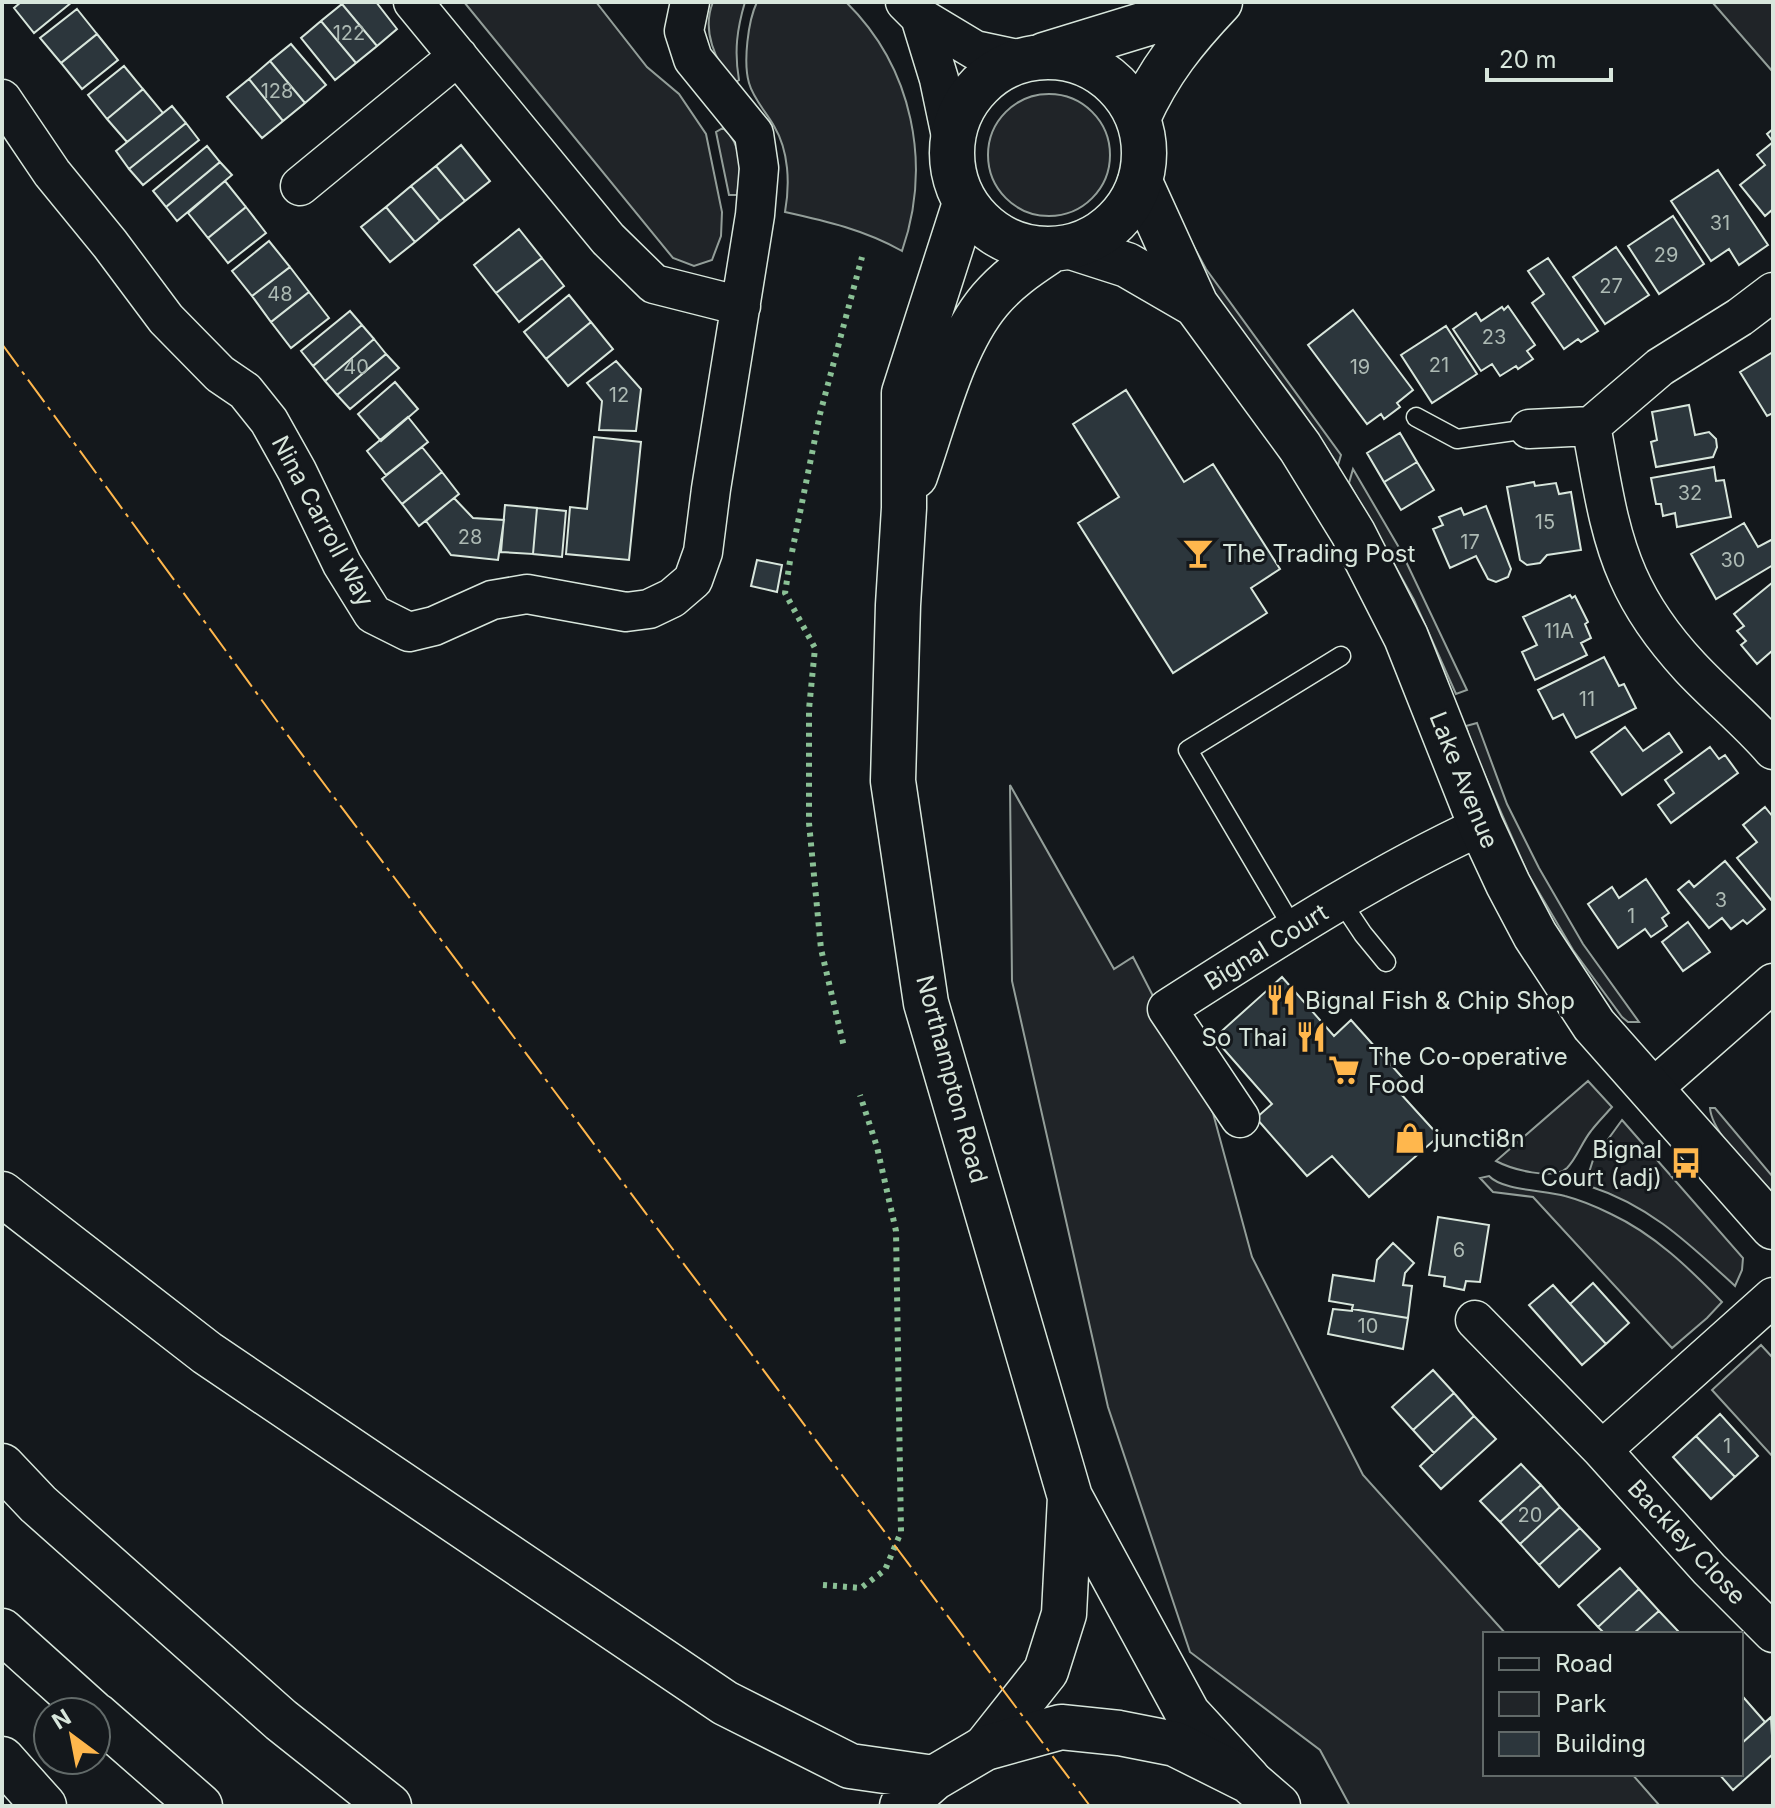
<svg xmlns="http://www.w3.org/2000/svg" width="1775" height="1808" font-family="Inter,sans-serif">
  <rect width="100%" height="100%" fill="#14181c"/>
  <!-- green -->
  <path fill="#202428" stroke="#939e99" stroke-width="2" d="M464 2H596L647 67 679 94 706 134 722 212 721 236 712 260 694 266 673 258Z
    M713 2H745C737 29 734 51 739 80L733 84C716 60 701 32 713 2Z
    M757 2H846C913 68 932 164 902 251 865 230 826 221 785 212 790 184 789 151 774 126 766 112 753 98 749 83 743 62 748 21 757 2Z
    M1712 2H1773V72Z
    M988 155a61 61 0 1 1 122 0a61 61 0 1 1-122 0Z
    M723 128C743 144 741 172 737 195H729L716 132Z
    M1187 234 1206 269 1341 455 1338 465 1295 401 1211 291Z
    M1353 469 1401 551 1467 690 1456 694 1414 600 1349 483Z
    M1477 723 1507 804 1539 868 1583 944 1639 1022H1628L1622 1017 1573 950 1528 874 1472 746 1466 726Z
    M1010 785 1114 969 1133 957 1213 1113 1252 1257 1363 1475 1506 1634H1485V1774H1632L1660 1806H1350L1320 1750 1190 1652 1108 1407 1012 981Z
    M1588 1081 1612 1107C1605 1115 1597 1123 1591 1131 1582 1142 1577 1158 1567 1168 1553 1181 1511 1169 1496 1161Z
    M1710 1108H1715L1773 1177V1193C1755 1172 1712 1135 1710 1108Z
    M1622 1120 1743 1258 1742 1270 1735 1286C1689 1244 1651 1206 1589 1186L1586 1182 1593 1160Z
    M1489 1176C1503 1191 1545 1190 1565 1196 1580 1200 1597 1207 1611 1214 1654 1234 1689 1268 1722 1302L1707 1318 1672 1348 1533 1197 1493 1192 1480 1178Z
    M1761 1345 1773 1358V1457L1712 1390Z"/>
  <!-- building -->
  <path fill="#2c363c" stroke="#d8e6dc" stroke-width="2" d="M21 2H72L34 33 14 8Z
    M345 2H376L397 29 377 46 342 4Z
    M342 4 377 46 356 63 321 21Z
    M77 9 97 34 61 63 40 38Z
    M321 21 356 63 335 80 301 38Z
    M97 34 118 60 82 89 61 63Z
    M291 44 326 85 305 103 270 61Z
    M270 61 305 103 283 121 249 79Z
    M124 66 143 89 107 119 88 95Z
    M249 79 283 121 262 138 227 97Z
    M143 89 163 113 127 142 107 119Z
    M172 106 186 123 129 169 116 151Z
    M186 123 199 140 143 185 129 169Z
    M1773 129V209L1765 216 1740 185 1765 165 1757 155 1773 142 1767 134Z
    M461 145 490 181 465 201 436 166Z
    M207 146 220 162 166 207 153 191Z
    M220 162 232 175 177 221 166 207Z
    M436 166 465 201 440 221 411 186Z
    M1718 170 1768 245 1739 265 1729 249 1711 261 1671 201Z
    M225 181 246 207 208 238 188 213Z
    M411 186 440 221 415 242 386 207Z
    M246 207 266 233 228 263 208 238Z
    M386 207 415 242 390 262 361 227Z
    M1673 216 1704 264 1659 294 1628 246Z
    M519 229 542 258 496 293 474 265Z
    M269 241 290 267 252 296 232 271Z
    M1616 247 1649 295 1605 324 1573 277Z
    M542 258 564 286 519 322 496 293Z
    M1548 258 1598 331 1581 342 1578 339 1564 349 1532 303 1544 294 1528 271Z
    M290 267 309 292 271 322 252 296Z
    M309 292 329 318 291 348 271 322Z
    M569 295 591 322 546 359 524 332Z
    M1508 306 1535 345 1527 351 1533 359 1518 369 1516 366 1500 376 1492 364 1481 371 1453 329 1476 313 1481 321 1502 307 1504 310Z
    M1353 310 1413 390 1397 403 1400 407 1384 419 1381 414 1367 424 1308 345Z
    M350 311 362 325 313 366 301 351Z
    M591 322 613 349 568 386 546 359Z
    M362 325 374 339 325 381 313 366Z
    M1446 326 1477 374 1432 403 1401 355Z
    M374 339 386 354 337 395 325 381Z
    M1773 352V413L1767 416 1740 372Z
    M386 354 399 368 350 409 337 395Z
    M616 361 641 389 636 431 599 430 602 401 587 383Z
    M395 382 418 409 381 441 358 414Z
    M1126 390 1184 482 1213 464 1280 569 1251 588 1267 613 1173 673 1078 523 1119 497 1073 424Z
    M1689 405 1695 435 1709 432 1716 439 1717 447 1713 457 1656 467 1651 442 1657 440 1652 412Z
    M408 417 428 442 386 475 367 451Z
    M1400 433 1417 462 1384 482 1367 453Z
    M594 437 641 442 629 560 566 554 570 507 587 509Z
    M422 447 442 472 402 504 382 479Z
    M1417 462 1434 490 1401 510 1384 482Z
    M1714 467 1716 481 1724 480 1731 517 1677 527 1675 513 1663 516 1661 504H1656L1651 478Z
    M442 472 459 494 419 526 402 504Z
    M1534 482 1535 486 1556 483 1559 494 1571 492 1581 550 1547 555 1540 563 1527 565 1520 560 1507 487Z
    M454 498 473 518 504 520 498 560 451 555 426 521Z
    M505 505 537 508 533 554 501 552Z
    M1486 506 1511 569 1508 577 1496 582 1488 579 1476 556 1450 568 1433 529 1443 525 1439 517 1461 508 1464 515Z
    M537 508 566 511 562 557 533 554Z
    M1744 523 1758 547 1773 539V565L1716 599 1691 554Z
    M757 560 782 565 777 592 751 586Z
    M1773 582V650L1757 664 1741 645 1746 641 1737 631 1744 626 1734 614Z
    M1570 595 1572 598 1575 596 1588 622 1585 624 1591 638 1581 643 1587 655 1535 680 1522 652 1537 645 1523 617Z
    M1604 657 1619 686 1624 684 1636 708 1576 738 1563 714 1553 719 1538 690Z
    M1625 727 1643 751 1669 733 1682 752 1622 795 1591 752Z
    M1710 747 1719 759 1725 755 1738 773 1671 823 1658 805 1674 793 1665 780Z
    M1765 807 1773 817 1772 901 1737 858 1757 842 1743 825Z
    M1725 861 1765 909 1747 924 1743 920 1731 929 1722 918 1709 928 1678 890 1689 881 1694 887Z
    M1646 879 1669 913 1662 918 1667 926 1651 937 1645 929 1618 948 1588 904 1612 887 1619 898Z
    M1688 922 1710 952 1683 971 1662 942Z
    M1282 977 1334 1036 1351 1020 1409 1085 1400 1093 1439 1136 1369 1197 1332 1156 1307 1176 1256 1118 1272 1104 1214 1038Z
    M1438 1217 1489 1225 1480 1282 1466 1281 1464 1290 1444 1286 1445 1277 1429 1275Z
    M1393 1243 1414 1263 1405 1273 1403 1285 1412 1286 1408 1318 1352 1309 1353 1305 1329 1301 1333 1275 1374 1281 1377 1260Z
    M1593 1283 1629 1323 1606 1344 1570 1304Z
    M1553 1285 1606 1344 1582 1365 1529 1305Z
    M1333 1309 1352 1311V1309L1408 1318 1403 1349 1328 1334Z
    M1433 1370 1454 1393 1413 1430 1392 1407Z
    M1454 1393 1474 1416 1434 1453 1413 1430Z
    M1720 1414 1758 1456 1735 1477 1696 1436Z
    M1474 1416 1496 1439 1441 1489 1420 1466Z
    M1696 1436 1735 1477 1711 1499 1673 1457Z
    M1521 1464 1541 1485 1500 1522 1480 1501Z
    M1541 1485 1560 1507 1520 1544 1500 1522Z
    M1560 1507 1580 1528 1539 1565 1520 1544Z
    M1580 1528 1600 1549 1559 1587 1539 1565Z
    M1620 1568 1639 1589 1598 1627 1578 1605Z
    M1639 1589 1659 1611 1633 1634H1605L1598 1627Z
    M1659 1611 1679 1632 1676 1634H1633Z
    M1744 1698 1765 1722 1741 1744V1701Z
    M1771 1717 1773 1754 1733 1790 1719 1774H1741V1744Z"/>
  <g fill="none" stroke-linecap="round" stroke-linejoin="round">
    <defs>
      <path id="service" d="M1416 417 1457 439 1529 429
        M1341 901 1363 934 1386 962
        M1293 928 1188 750 1341 656"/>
      <path id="minor" d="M413 2 608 239 654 284 741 306
        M905 2 920 17 975 50 1022 60
        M920 17 939 79 952 141
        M2 99 52 173 110 244 166 319 220 374 245 391 269 421 297 471 342 564 373 614 409 632 434 626 492 600 527 594 626 612 649 609 672 598 693 580 703 552 711 489 755 215 759 168 754 134 693 59 684 31 690 2
        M300 186 458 56
        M1591 426C1601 476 1607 529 1628 576 1642 608 1666 641 1690 667 1717 696 1747 720 1773 750
        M1529 429 1591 426 1660 367 1740 317 1773 292
        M1651 1090 1773 983
        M1240 1118 1167 1009C1269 944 1371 877 1481 826
        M1475 1320 1602 1450 1709 1569 1773 1633
        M1602 1450 1773 1297"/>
      <path id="tertiary" d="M1140 182 1196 305 1300 447 1353 533 1406 637 1481 826 1508 884 1535 935 1594 1025 1773 1227
        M1071 247 1127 265 1196 305"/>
      <path id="primary" d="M1044 55 1217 2
        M952 153a96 96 0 1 1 192 0a96 96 0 1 1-192 0Z
        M1138 118C1159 71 1185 39 1220 2
        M965 203 904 393V508L898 605 893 781 926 1003 1070 1497 1188 1714 1248 1779
        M915 476C935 420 952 345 990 300 1007 280 1026 267 1047 253
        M985 1748 1046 1671 1064 1614 1070 1497"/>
      <path id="trunk" d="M2 1194 207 1353 725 1703 850 1766 934 1778
        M2 1466 38 1504 281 1720 389 1806
        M2 1631 92 1712
        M96 1715 200 1806
        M2 1759 44 1806
        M902 1806 934 1778 985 1748 1061 1727 1119 1733 1175 1744 1249 1781 1278 1806"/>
    </defs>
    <!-- service casing -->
    <use href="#service" stroke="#d8e6dc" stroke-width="21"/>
    <!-- minor casing -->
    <use href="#minor" stroke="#d8e6dc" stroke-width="41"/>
    <!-- tertiary casing -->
    <use href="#tertiary" stroke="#d8e6dc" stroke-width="47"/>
    <!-- primary casing -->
    <use href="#primary" stroke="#d8e6dc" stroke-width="47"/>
    <!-- trunk casing -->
    <use href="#trunk" stroke="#d8e6dc" stroke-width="47"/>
    <!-- service -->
    <use href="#service" stroke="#14181c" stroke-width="18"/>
    <!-- minor -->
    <use href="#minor" stroke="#14181c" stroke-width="38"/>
    <!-- tertiary -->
    <use href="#tertiary" stroke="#14181c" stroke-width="44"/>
    <!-- primary -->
    <use href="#primary" stroke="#14181c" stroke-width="44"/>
    <!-- trunk -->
    <use href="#trunk" stroke="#14181c" stroke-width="44"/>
    <!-- hedge -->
    <path stroke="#8ac095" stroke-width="6" stroke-dasharray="4 6" stroke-linecap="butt" d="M792 552 820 414 862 257
      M790 561 785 593 815 648 809 709V823L821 949 844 1047
      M823 1585 861 1588 885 1570 901 1532 896 1231 877 1147 860 1095"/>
    <!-- power -->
    <path stroke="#ffb74d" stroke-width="2" stroke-dasharray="28 6 4 6" stroke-linecap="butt" d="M2 344 277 721 1090 1806"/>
  </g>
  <!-- icons -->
  <defs>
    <symbol id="bar-bare" viewBox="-9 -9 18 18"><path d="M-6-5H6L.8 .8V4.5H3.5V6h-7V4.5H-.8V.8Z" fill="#ffb74d" stroke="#14181c" stroke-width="2.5" paint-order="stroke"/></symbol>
    <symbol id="restaurant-bare" viewBox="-9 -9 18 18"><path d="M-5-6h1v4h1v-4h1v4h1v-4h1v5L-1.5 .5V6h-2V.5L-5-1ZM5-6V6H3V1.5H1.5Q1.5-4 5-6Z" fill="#ffb74d" stroke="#14181c" stroke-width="2.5" paint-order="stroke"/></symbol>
    <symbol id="supermarket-bare" viewBox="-9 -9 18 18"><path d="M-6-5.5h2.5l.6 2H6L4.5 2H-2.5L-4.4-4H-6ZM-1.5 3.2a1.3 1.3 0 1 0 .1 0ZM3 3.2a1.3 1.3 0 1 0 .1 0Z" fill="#ffb74d" stroke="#14181c" stroke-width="2.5" paint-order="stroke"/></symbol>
    <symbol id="shop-bare" viewBox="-9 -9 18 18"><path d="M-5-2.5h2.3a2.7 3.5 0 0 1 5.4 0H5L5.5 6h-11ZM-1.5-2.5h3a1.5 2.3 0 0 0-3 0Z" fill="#ffb74d" stroke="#14181c" stroke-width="2.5" paint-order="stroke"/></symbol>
    <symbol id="bus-bare" viewBox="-9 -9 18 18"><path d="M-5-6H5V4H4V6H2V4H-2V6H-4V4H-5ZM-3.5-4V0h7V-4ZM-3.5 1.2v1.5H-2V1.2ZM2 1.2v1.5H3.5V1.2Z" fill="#ffb74d" stroke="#14181c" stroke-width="2.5" paint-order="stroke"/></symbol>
  </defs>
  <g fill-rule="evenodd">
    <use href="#bar-bare" x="1176" y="531" width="44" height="44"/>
    <use href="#restaurant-bare" x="1259" y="978" width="44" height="44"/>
    <use href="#restaurant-bare" x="1289" y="1015" width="44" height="44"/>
    <use href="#supermarket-bare" x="1322" y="1048" width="44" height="44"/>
    <use href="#shop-bare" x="1388" y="1116" width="44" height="44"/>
    <use href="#bus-bare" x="1664" y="1141" width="44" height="44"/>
  </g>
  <g text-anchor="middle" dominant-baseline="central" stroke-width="6" stroke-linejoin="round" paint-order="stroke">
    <!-- number labels -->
    <g font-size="20" fill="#adbab4">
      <text x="349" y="33">122</text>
      <text x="277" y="91">128</text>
      <text x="1720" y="223">31</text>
      <text x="1666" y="255">29</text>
      <text x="1611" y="286">27</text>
      <text x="280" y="294">48</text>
      <text x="1494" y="337">23</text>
      <text x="1439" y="365">21</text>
      <text x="356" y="367">40</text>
      <text x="1360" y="367">19</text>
      <text x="619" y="395">12</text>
      <text x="1690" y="493">32</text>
      <text x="1545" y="522">15</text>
      <text x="470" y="537">28</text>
      <text x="1470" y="542">17</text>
      <text x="1733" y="560">30</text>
      <text x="1559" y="631">11A</text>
      <text x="1587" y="699">11</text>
      <text x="1721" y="900">3</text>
      <text x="1631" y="916">1</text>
      <text x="1459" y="1250">6</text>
      <text x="1368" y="1326">10</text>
      <text x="1727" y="1446">1</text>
      <text x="1530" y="1515">20</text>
    </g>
    <!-- street labels -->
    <g font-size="24" fill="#d8e6dc" stroke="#14181c">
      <text transform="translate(323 521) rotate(62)">Nina Carroll Way</text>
      <text transform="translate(1464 780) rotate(68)">Lake Avenue</text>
      <text transform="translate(1266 947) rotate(-32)">Bignal Court</text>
      <text transform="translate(952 1079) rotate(75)">Northampton Road</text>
      <text transform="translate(1687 1542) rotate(47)">Backley Close</text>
    </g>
    <!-- poi labels -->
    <g font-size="24" fill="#d8e6dc" stroke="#14181c" text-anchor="start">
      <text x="1222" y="553">The Trading Post</text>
      <text x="1305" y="1000">Bignal Fish &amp; Chip Shop</text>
      <text x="1287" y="1037" text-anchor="end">So Thai</text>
      <text x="1368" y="1056">The Co-operative<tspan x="1368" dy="28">Food</tspan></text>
      <text x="1434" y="1138">juncti8n</text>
      <text x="1662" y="1149" text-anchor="end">Bignal<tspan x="1662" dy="28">Court (adj)</tspan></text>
    </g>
  </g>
  <!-- border -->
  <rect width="1775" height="1808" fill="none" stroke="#d8e6dc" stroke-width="8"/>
  <!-- legend -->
  <rect x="1483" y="1632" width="260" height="144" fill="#14181c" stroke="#626a69" stroke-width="2"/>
  <rect x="1499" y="1658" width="40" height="12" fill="#14181c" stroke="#626a69" stroke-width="2"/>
  <text x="1555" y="1672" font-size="24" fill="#d8e6dc">Road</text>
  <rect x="1499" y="1692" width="40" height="24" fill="#202428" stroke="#626a69" stroke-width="2"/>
  <text x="1555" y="1712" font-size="24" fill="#d8e6dc">Park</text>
  <rect x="1499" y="1732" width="40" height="24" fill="#2c363c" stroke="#626a69" stroke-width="2"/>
  <text x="1555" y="1752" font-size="24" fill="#d8e6dc">Building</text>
  <!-- north arrow -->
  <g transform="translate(72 1736) rotate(328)"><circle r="38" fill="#14181c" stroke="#626a69" stroke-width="2"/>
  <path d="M0-6L14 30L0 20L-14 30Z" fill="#ffb74d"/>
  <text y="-12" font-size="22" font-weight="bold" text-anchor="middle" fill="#d8e6dc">N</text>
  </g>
  <!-- scale -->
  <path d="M1487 68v12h124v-12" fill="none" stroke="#d8e6dc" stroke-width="4"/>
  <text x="1499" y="68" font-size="24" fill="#d8e6dc" stroke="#14181c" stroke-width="6" paint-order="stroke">20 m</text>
</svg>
